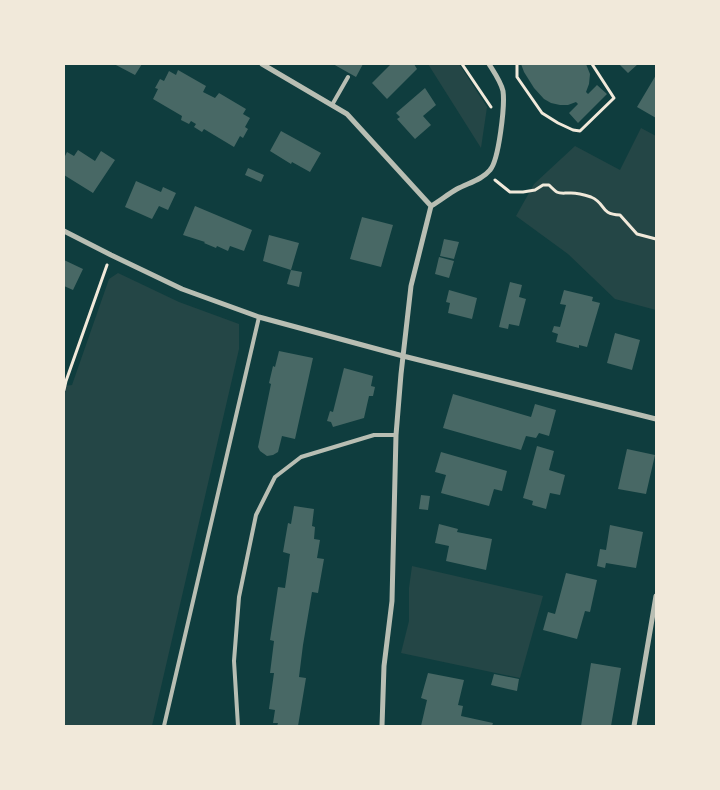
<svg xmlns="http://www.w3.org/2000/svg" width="720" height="790" font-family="Lora,serif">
  <rect width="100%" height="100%" fill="#0f3d3e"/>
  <!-- green -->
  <path fill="#244646" d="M428 64H459L487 107 481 148Z
    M641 128 656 136V310L615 299 568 254 516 216 534 184 575 146 620 170Z
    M118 273 179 302 239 324V349L152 726H64V386L72 385 109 279Z
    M412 566 543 596 520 678 401 653 409 621V588Z"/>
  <!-- building -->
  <path fill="#486865" d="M114 64H142L135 75Z
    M333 64H363L356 77Z
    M391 64H414L417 69 387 99 372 83Z
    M521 64H586L590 74 589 84 586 92 588 94 597 85 607 94 578 123 569 113 578 104 576 102 568 105H560L551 103 544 99 534 88 524 72Z
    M619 64H638L628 73Z
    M178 70 206 86 203 92 215 98 219 93 246 109 243 114 250 118 245 127 248 129 243 138 240 136 234 147 204 129 202 132 194 127 196 124 191 121 189 124 181 120 182 116 153 99 158 89 155 88 160 79 164 81 169 71 176 75Z
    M656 75V118L637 107Z
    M425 88 436 105 423 116 431 125 415 139 397 119 400 117 396 113Z
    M281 131 321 153 310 172 292 162 291 164 270 151Z
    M78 150 95 161 101 151 115 160 93 193 64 175V158L67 152 74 156Z
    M248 168 264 175 261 182 245 175Z
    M136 181 161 192 163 187 176 193 168 210 159 206 152 219 125 207Z
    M195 206 252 230 244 251 230 246 228 251 217 246 216 248 204 243 205 242 183 235Z
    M362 217 393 225 381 267 350 259Z
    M269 235 299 243 291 270 263 261Z
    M444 239 459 242 454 259 440 256Z
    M439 257 454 261 449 278 435 274Z
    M64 260 83 269 73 290 64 286Z
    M291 270 302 272 299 287 287 284Z
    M510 282 522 285 519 297 526 299 519 326 509 324 508 329 499 327Z
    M449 290 477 298 472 319 448 313 450 303 446 302Z
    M564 290 593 297 592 301 600 303 587 347 579 345V348L556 342 558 334 552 332 554 326 560 327 566 305 560 304Z
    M615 333 640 340 632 370 607 363Z
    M279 351 313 358 295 439 282 436 278 452 273 455 267 456 260 451 258 447 271 384 269 383 273 366 275 367Z
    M344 368 373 376 371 386 375 387 373 396H369L364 418 333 427 331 422 327 421 330 411 333 412Z
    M453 394 531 417 535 404 556 410 549 436 539 433 536 438 526 436 521 450 443 428Z
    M537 446 554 451 549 470 565 475 560 495 550 493 546 509 532 505 533 501 523 498Z
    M627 449 655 455 646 494 618 489Z
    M441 452 507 471 502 491 494 489 489 506 441 493 446 475 435 472Z
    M421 495 430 496 428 510 419 509Z
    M294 506 314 509 312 526 315 527 314 539 320 540 317 558 324 559 318 593 312 592 303 645 299 677 306 678 298 726H277L278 723H273L275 710 269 709 274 673H270L274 641 270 640 278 587 285 588 290 554 283 552 288 523 291 524Z
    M439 524 458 529 457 532 492 539 486 570 446 561 449 546 435 543Z
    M610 525 643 532 636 568 606 563 605 568 597 566 600 549 606 550Z
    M566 573 597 580 590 612 585 611 577 639 543 630 548 612 555 614Z
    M591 663 621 668 611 726H581Z
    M428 673 464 680 458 705 463 706 461 716 493 723 492 726H421L427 700 421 698Z
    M494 674 519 679 517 691 491 685Z"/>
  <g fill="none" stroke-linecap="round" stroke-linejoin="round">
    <!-- path -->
    <path stroke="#f1e9da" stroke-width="3" d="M462 64 491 107
      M517 64V77L542 113 558 123 573 130 580 131 614 98 592 64
      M495 180 510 192H523L535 190 543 185H549C559 195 557 193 571 193 577 193 585 195 591 197 607 204 599 214 620 215L637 234 656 239
      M64 390 66 381 107 265"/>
    <!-- service -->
    <path stroke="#b8beb3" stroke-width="4" d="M332 105 348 77
      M164 726 259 317
      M238 726 234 661 239 597 256 515 275 477 301 457 374 435H396"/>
    <!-- minor -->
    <path stroke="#b8beb3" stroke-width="5" d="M262 64 347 114 431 206
      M431 206C440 201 448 194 457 189 468 183 482 180 490 170 499 160 505 105 503 91 501 82 494 72 489 64
      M64 231 111 255 182 289 259 317 403 356 656 419
      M382 726 384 666 392 601 396 435 401 374 411 286 431 206
      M634 726 656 596"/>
  </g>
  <!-- border -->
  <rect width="720" height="790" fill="none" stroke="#f1e9da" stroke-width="130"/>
</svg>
